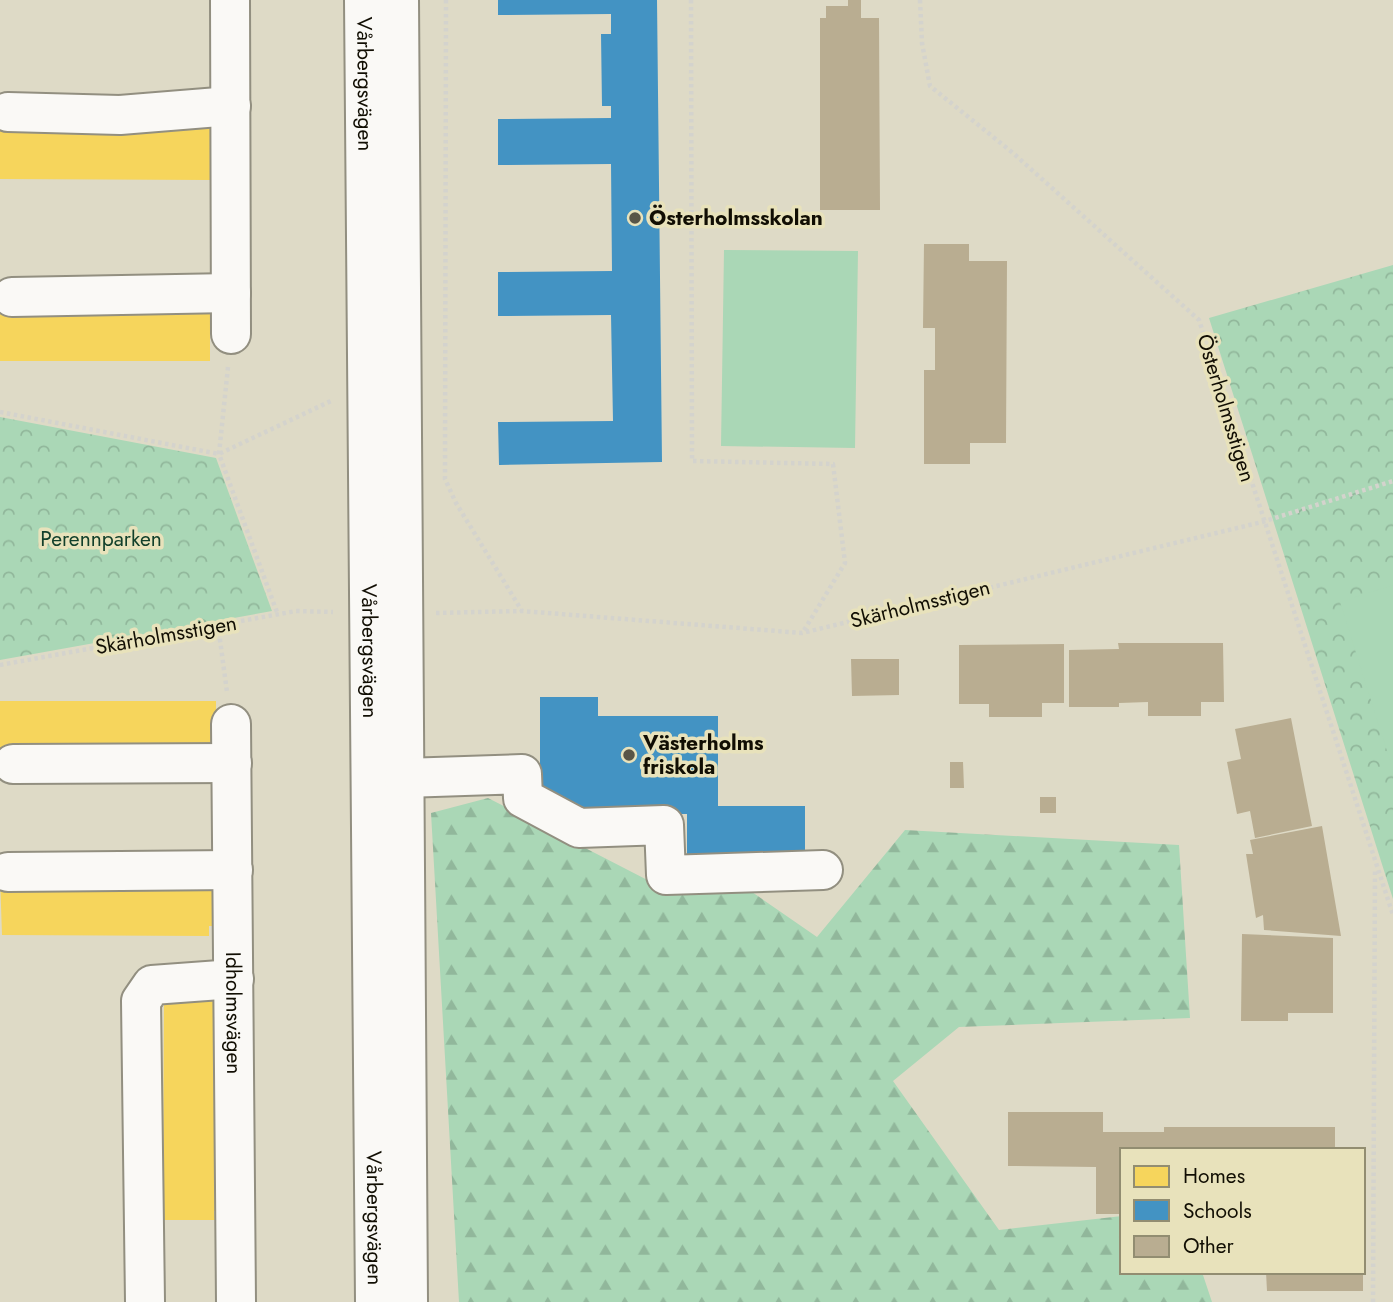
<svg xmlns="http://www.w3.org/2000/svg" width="1393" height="1302" font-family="Jost,sans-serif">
  <defs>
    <pattern id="forest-firs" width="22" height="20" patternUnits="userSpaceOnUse" patternTransform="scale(1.75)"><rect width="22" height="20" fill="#aad7b6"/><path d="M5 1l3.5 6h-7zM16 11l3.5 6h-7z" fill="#91b79b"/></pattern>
    <pattern id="park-crowns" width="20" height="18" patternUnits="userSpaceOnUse" patternTransform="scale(1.75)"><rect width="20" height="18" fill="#aad7b6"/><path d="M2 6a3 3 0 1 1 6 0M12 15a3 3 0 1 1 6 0" fill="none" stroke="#91b79b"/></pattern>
  </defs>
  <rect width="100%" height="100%" fill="#dedac6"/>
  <!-- forest -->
  <path fill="url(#forest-firs)" d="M488 798 659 886 749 890 817 937 905 830 1179 845 1190 1018 959 1027 893 1081 999 1230 1122 1216V1272H1202L1212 1302H459L431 813Z"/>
  <!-- park -->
  <path fill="url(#park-crowns)" d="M1393 265V899L1209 318Z
    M0 417 216 458 272 611 0 660Z"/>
  <!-- garden -->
  <path fill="#aad7b6" d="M724 250 858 251 855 448 721 446Z
    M1393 585V770L1340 602Z"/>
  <!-- homes -->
  <path fill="#f6d55c" d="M0 120 211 121V180L0 179Z
    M0 305H210V361H0Z
    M0 701H216V755H0Z
    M0 876H219L218 926H209V936L2 935Z
    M164 993H214V1002H220L221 1211H214L215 1220H163Z"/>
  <!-- schools -->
  <path fill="#4393c3" d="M498 0H657L662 462 499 465 498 422 613 421 611 315 498 316V272L612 271 611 164 498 165V119L611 118V106H602L601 34H611V14L498 15Z
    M540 697H598V716H718V806H805V861H687V814H573L540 793Z"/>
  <!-- building -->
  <path fill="#b9ad91" d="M848 0H861V18H879L880 210H820V18H826V6H848Z
    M924 244H969V261H1007L1006 443H970V464H924V370H935V328H923Z
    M1118 643H1223L1224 702H1201V716H1148V702L1119 703V707H1069V650L1119 649Z
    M1064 644V703H1042V717H989V704H959V645Z
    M851 659H899V695L852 696Z
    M1291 718 1312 826 1255 838 1250 811 1237 814 1227 762 1241 759 1235 729Z
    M950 762H963L964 788H950Z
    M1040 797H1056V813H1040Z
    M1322 826 1341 936 1264 930 1263 915 1256 918 1246 854H1253L1250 840Z
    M1242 934 1333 938V1013H1288V1021H1241Z
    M1008 1112H1103V1132H1164V1127H1335V1150H1122V1214H1096V1167L1008 1166Z
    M1266 1272H1363V1291H1267Z"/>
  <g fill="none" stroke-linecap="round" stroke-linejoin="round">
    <defs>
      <g id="minor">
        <path d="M230 0 231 334"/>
        <path id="s1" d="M364 0 375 1302"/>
        <path d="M399 0 408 1302"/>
        <path d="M8 112 120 115 231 106"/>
        <path d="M12 297 231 293"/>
        <path id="s2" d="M231 724 236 1302"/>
        <path d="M13 764 232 763"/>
        <path d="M404 778 522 774 523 798 579 828 664 825 666 875 823 870"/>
        <path d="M8 872 233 870"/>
        <path d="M145 1302 141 1001 152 985 234 979"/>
      </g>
    </defs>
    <!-- minor casing -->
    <use href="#minor" stroke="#928f80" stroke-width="42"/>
    <!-- path -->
    <path stroke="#d4d3cd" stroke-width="4.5" stroke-dasharray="3.5 3.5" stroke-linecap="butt" d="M446 0 445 479 456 503 522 611
      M691 0 692 461 833 464 845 563 803 632
      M920 0 922 43 930 86 1013 153 1199 320 1393 915
      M228 367 219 454 278 615
      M0 412 219 454 333 400
      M436 613 522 611 802 633 1262 522 1393 481
      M218 625 227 692
      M0 665 296 611 333 612
      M1373 1302 1375 869"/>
    <!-- minor -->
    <use href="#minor" stroke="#faf9f6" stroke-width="38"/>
  </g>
  <!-- markers -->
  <g fill="#595547" stroke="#e8e2bb" stroke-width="2.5">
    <circle cx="635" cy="218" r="7"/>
    <circle cx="629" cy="755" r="7"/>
  </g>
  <g text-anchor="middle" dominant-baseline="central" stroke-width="7" stroke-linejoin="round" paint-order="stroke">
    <!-- street labels -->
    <g font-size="21" fill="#110e03" stroke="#e8e2bb">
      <text stroke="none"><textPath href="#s1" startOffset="84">Vårbergsvägen</textPath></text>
      <text transform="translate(1226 408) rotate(73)">Österholmsstigen</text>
      <text transform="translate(920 604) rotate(-14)">Skärholmsstigen</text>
      <text transform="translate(166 635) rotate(-10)">Skärholmsstigen</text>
      <text stroke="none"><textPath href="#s1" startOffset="651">Vårbergsvägen</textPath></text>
      <text stroke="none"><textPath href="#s2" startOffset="289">Idholmsvägen</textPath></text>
      <text stroke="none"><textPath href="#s1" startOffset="1218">Vårbergsvägen</textPath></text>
    </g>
    <!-- poi labels -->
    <g font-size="21" font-weight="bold" fill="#110e03" stroke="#e8e2bb" text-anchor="start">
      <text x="649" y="218">Österholmsskolan</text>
      <text x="643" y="743">Västerholms<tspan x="643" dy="24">friskola</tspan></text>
    </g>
    <!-- park labels -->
    <g font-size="21" fill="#12402b" stroke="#e8e2bb">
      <text x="101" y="539">Perennparken</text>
    </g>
  </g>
  <!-- legend -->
  <rect x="1120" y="1148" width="245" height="126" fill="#e8e2bb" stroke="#928d71" stroke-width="2"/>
  <rect x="1134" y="1166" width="35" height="21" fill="#f6d55c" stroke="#928d71" stroke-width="2"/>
  <text x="1183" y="1183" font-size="21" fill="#110e03">Homes</text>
  <rect x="1134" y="1200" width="35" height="21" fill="#4393c3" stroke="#928d71" stroke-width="2"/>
  <text x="1183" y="1218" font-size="21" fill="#110e03">Schools</text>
  <rect x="1134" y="1236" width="35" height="21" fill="#b9ad91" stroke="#928d71" stroke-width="2"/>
  <text x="1183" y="1253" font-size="21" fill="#110e03">Other</text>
</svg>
